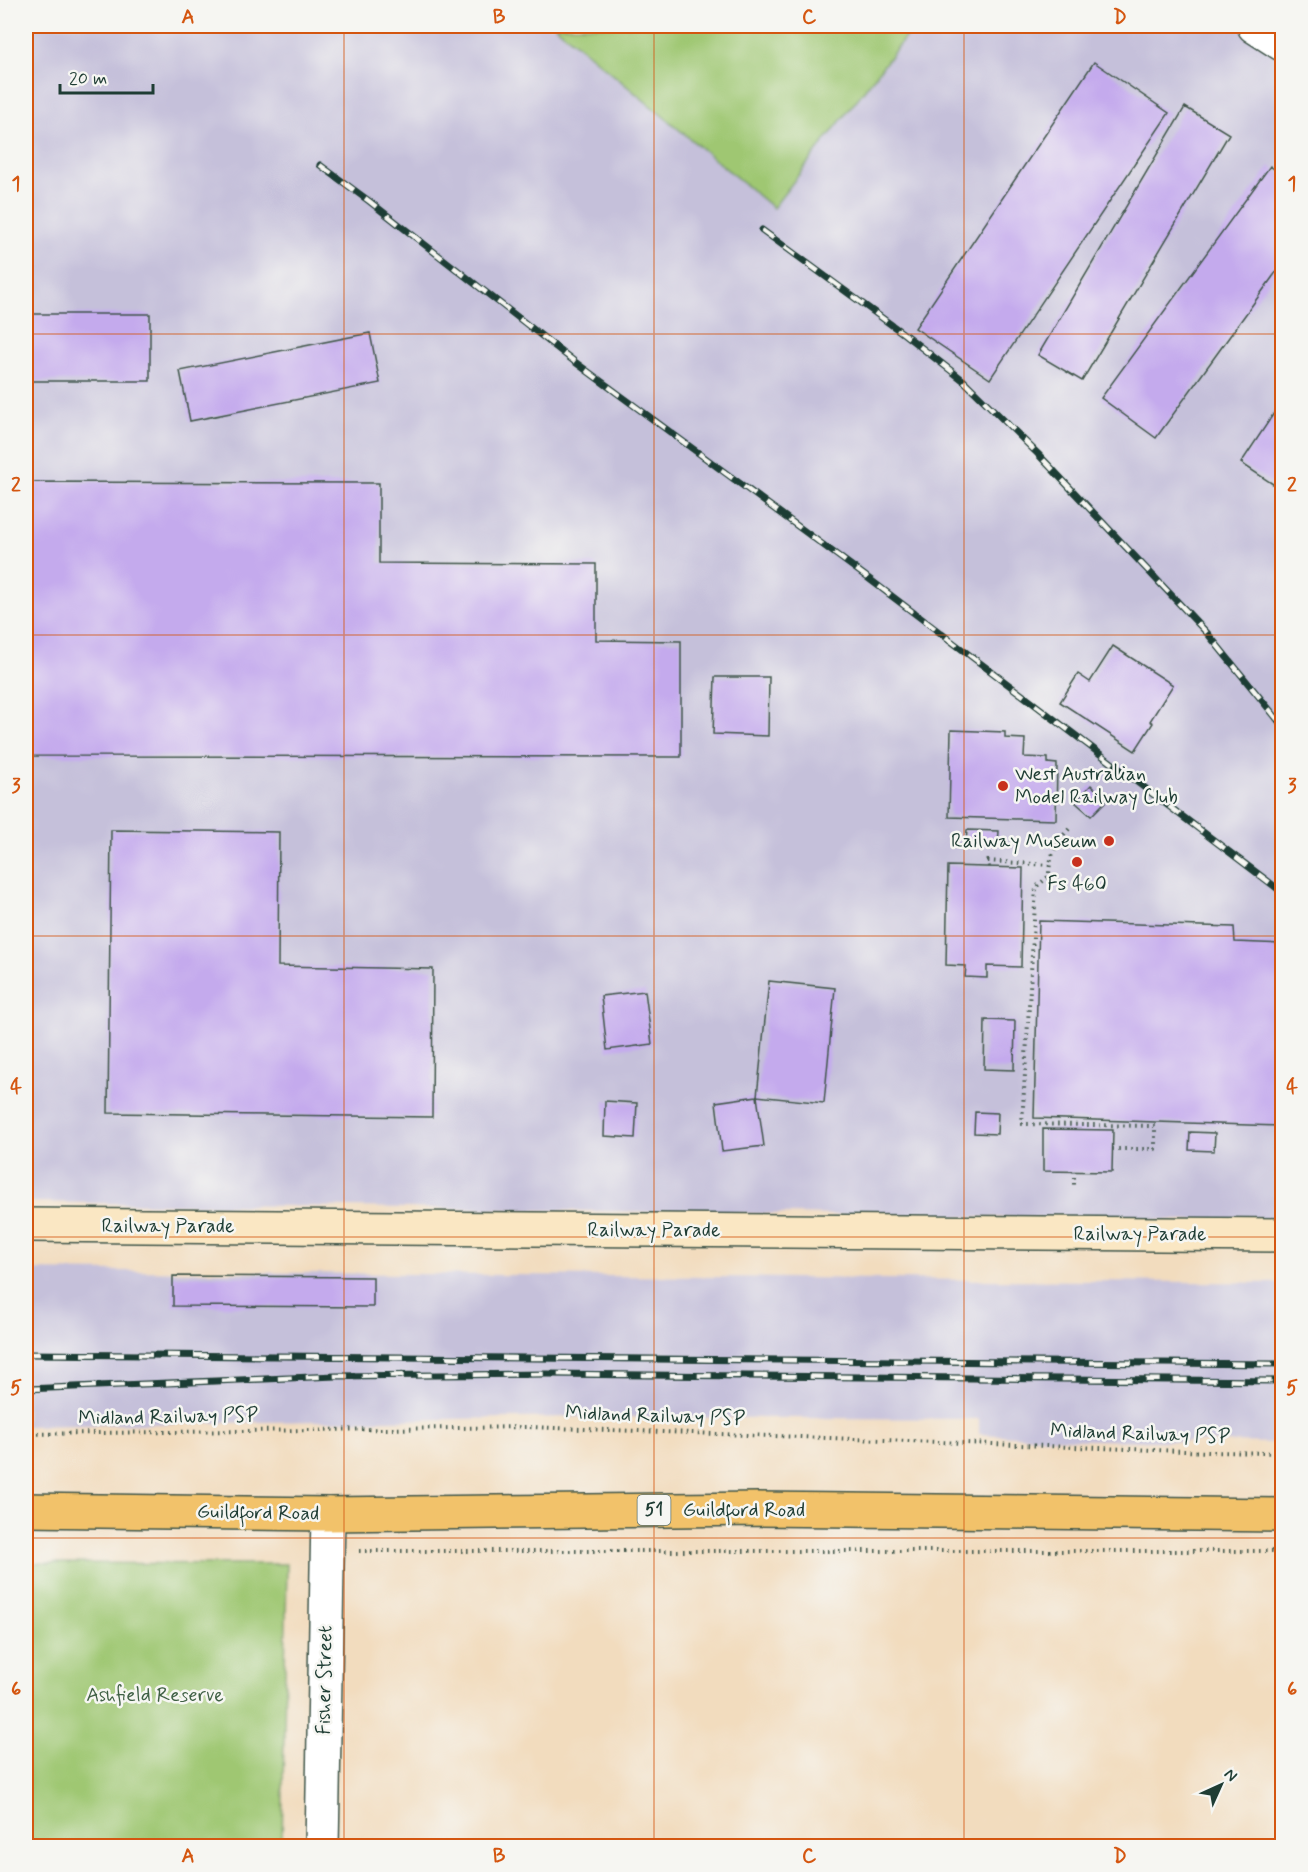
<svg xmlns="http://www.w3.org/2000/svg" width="1308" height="1872" font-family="Mynerve,sans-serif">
  <rect width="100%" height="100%" fill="#f6f6f2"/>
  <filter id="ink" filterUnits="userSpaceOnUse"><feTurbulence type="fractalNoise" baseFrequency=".0167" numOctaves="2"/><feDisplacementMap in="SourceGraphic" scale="12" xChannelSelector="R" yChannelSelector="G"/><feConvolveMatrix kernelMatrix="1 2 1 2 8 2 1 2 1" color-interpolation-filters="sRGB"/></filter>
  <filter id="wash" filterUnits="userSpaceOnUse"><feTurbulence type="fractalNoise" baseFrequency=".008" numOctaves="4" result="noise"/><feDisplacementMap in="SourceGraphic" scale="24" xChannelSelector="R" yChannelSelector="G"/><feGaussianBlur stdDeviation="1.35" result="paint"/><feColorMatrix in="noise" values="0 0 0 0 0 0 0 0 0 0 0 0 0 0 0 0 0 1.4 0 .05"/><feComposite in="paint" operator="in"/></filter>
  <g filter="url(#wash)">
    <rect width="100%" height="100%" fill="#f2dcbe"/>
    <!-- industrial -->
    <path fill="#c5c0da" d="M26 26H1282V1222L26 1202Z
      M26 1270 1282 1283V1443L1082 1440 979 1434V1419L576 1417 26 1426Z"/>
    <!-- green -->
    <path fill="#9fc772" stroke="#5f8253" stroke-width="1.5" d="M555 26H914L773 208Z
      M26 1563 287 1564 282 1846H26Z"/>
    <g id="blocks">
      <!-- building -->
      <path fill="#c4aaed" d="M1094 62 1169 113 990 379 915 328Z
        M1185 107 1229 134 1082 381 1038 355Z
        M1270 166 1282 175V264L1156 438 1101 398Z
        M26 314H150V381H26Z
        M370 333 380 383 190 421 180 371Z
        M1282 401V490L1241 463Z
        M26 482 379 483V563L596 564V640L681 641V757L26 756Z
        M1113 646 1173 685 1150 721 1153 723 1135 751 1060 702 1078 674 1090 682Z
        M715 677H769L768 736 713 734Z
        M951 730 1005 732V738L1025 739 1024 757 1048 758V763L1057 764 1056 820 949 817Z
        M1091 785 1107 800 1091 816 1075 802Z
        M111 830 279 832 278 966 433 969 432 1117 108 1113Z
        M967 830 999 831 998 844 966 843Z
        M948 866 1023 868 1021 967 987 966V978L965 977 966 966 946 965Z
        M1039 921 1234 927 1235 942 1282 944V1126L1034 1118Z
        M769 981 835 988 824 1103 757 1096 764 1146 722 1151 716 1102 757 1096Z
        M645 991 652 1044 607 1050 601 996Z
        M985 1020 1015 1021 1014 1070 984 1069Z
        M605 1101 637 1103 635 1138 604 1136Z
        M975 1112 998 1113 997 1134 974 1133Z
        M1043 1129 1113 1130 1112 1172 1043 1171Z
        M1190 1132 1215 1133 1214 1151 1189 1150Z
        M173 1276 373 1277V1307L173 1306Z"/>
    </g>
  </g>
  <g filter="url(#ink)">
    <use href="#blocks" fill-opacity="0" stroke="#3f5549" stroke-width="1.5"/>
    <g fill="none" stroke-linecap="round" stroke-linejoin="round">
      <defs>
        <path id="street" d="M1254 26 1282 44
          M322 1846 328 1514"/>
        <path id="secondary" d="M26 1225 1282 1235"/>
        <path id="highway" d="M26 1510 328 1514 759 1509 1282 1515"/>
      </defs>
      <!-- street casing -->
      <use href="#street" stroke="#3f5549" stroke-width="36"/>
      <!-- secondary casing -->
      <use href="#secondary" stroke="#3f5549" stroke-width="36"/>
      <!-- highway casing -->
      <use href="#highway" stroke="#3f5549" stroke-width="36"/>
      <!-- path -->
      <path stroke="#3f5549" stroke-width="4" stroke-dasharray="1.5 4.5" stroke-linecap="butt" d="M1069 829C1056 843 1049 857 1049 876L1036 887 1022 1124 1155 1126V1149H1112
        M989 867 988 861 1049 865
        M1074 1171V1189
        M26 1434 528 1427 1210 1452 1282 1453
        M359 1551H1282"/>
      <!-- street -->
      <use href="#street" stroke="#fff" stroke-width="33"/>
      <!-- secondary -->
      <use href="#secondary" stroke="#fae7c3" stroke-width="33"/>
      <!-- highway -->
      <use href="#highway" stroke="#f2c26a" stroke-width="33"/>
      <defs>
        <path id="rail" d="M320 165 369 201 575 362 864 575 1282 892
          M762 230 904 334 963 380 1038 454 1208 634 1282 725
          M26 1354 1282 1364
          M26 1389 336 1376 547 1374 1282 1381"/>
      </defs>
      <!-- rail casing -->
      <use href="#rail" stroke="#1f3d34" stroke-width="7"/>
      <!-- rail -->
      <use href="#rail" stroke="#f6f6f2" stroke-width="4.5" stroke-dasharray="14" stroke-linecap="butt"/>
    </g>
  </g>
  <!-- grid -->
  <path fill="none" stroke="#d45610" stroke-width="1.5" stroke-opacity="0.55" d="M344 26V1846M654 26V1846M964 26V1846M26 334H1282M26 635H1282M26 936H1282M26 1237H1282M26 1538H1282"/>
  <!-- markers -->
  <g fill="#c8321e" stroke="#f6f6f2" stroke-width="2">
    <circle cx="1003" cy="786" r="6"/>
    <circle cx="1109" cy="841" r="6"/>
    <circle cx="1077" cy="862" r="6"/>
  </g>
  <g text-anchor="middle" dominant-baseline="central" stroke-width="5" stroke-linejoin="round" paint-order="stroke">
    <!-- shield labels -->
    <rect fill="#f6f6f2" stroke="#60746d" stroke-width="1.5" x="637.5" y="1495" width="33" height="30" rx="4.5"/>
    <g font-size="18" font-weight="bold" fill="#1f3d34">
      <text x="654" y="1510">51</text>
    </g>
    <!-- poi labels -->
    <g font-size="20" fill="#1f3d34" stroke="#f6f6f2" text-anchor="start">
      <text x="1015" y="774">West Australian<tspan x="1015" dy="23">Model Railway Club</tspan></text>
      <text x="1097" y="841" text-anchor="end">Railway Museum</text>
      <text x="1077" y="884" text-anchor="middle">Fs 460</text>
    </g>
    <!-- street labels -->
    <g font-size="20" fill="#1f3d34" stroke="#f6f6f2">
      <text x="168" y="1226">Railway Parade</text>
      <text x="654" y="1230">Railway Parade</text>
      <text x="1140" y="1234">Railway Parade</text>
      <text transform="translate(655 1416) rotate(2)">Midland Railway PSP</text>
      <text transform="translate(168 1417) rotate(-1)">Midland Railway PSP</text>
      <text transform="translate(1140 1434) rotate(2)">Midland Railway PSP</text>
      <text x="744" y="1510">Guildford Road</text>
      <text transform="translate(258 1513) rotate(1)">Guildford Road</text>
      <text transform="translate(325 1680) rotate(-89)">Fisher Street</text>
    </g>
    <!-- park labels -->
    <g font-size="20" fill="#3f6044" stroke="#f6f6f2">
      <text x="155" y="1695">Ashfield Reserve</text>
    </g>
  </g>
  <!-- margin -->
  <rect width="1308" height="1872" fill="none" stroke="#f6f6f2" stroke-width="66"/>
  <!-- north arrow -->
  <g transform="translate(1221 1785) rotate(45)" stroke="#f6f6f2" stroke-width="4.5" paint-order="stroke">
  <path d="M0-4.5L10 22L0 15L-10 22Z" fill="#1f3d34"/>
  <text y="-9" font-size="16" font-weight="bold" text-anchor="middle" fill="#1f3d34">N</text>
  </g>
  <!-- scale -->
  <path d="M60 84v9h93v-9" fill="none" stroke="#1f3d34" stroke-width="3"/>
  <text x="69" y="84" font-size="18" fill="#1f3d34" stroke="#f6f6f2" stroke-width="4.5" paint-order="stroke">20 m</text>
  <rect x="33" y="33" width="1242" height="1806" fill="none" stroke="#d45610" stroke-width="2"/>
  <g font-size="20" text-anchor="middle" font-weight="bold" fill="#d45610">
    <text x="188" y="23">A</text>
    <text x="499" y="23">B</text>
    <text x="809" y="23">C</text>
    <text x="1120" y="23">D</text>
    <text x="16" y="190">1</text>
    <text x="1292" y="190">1</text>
    <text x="16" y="491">2</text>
    <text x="1292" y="491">2</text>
    <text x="16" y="792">3</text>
    <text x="1292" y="792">3</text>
    <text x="16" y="1093">4</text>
    <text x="1292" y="1093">4</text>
    <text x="16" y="1394">5</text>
    <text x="1292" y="1394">5</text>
    <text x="16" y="1695">6</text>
    <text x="1292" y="1695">6</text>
    <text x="188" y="1862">A</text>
    <text x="499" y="1862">B</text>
    <text x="809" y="1862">C</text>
    <text x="1120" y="1862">D</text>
  </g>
</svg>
